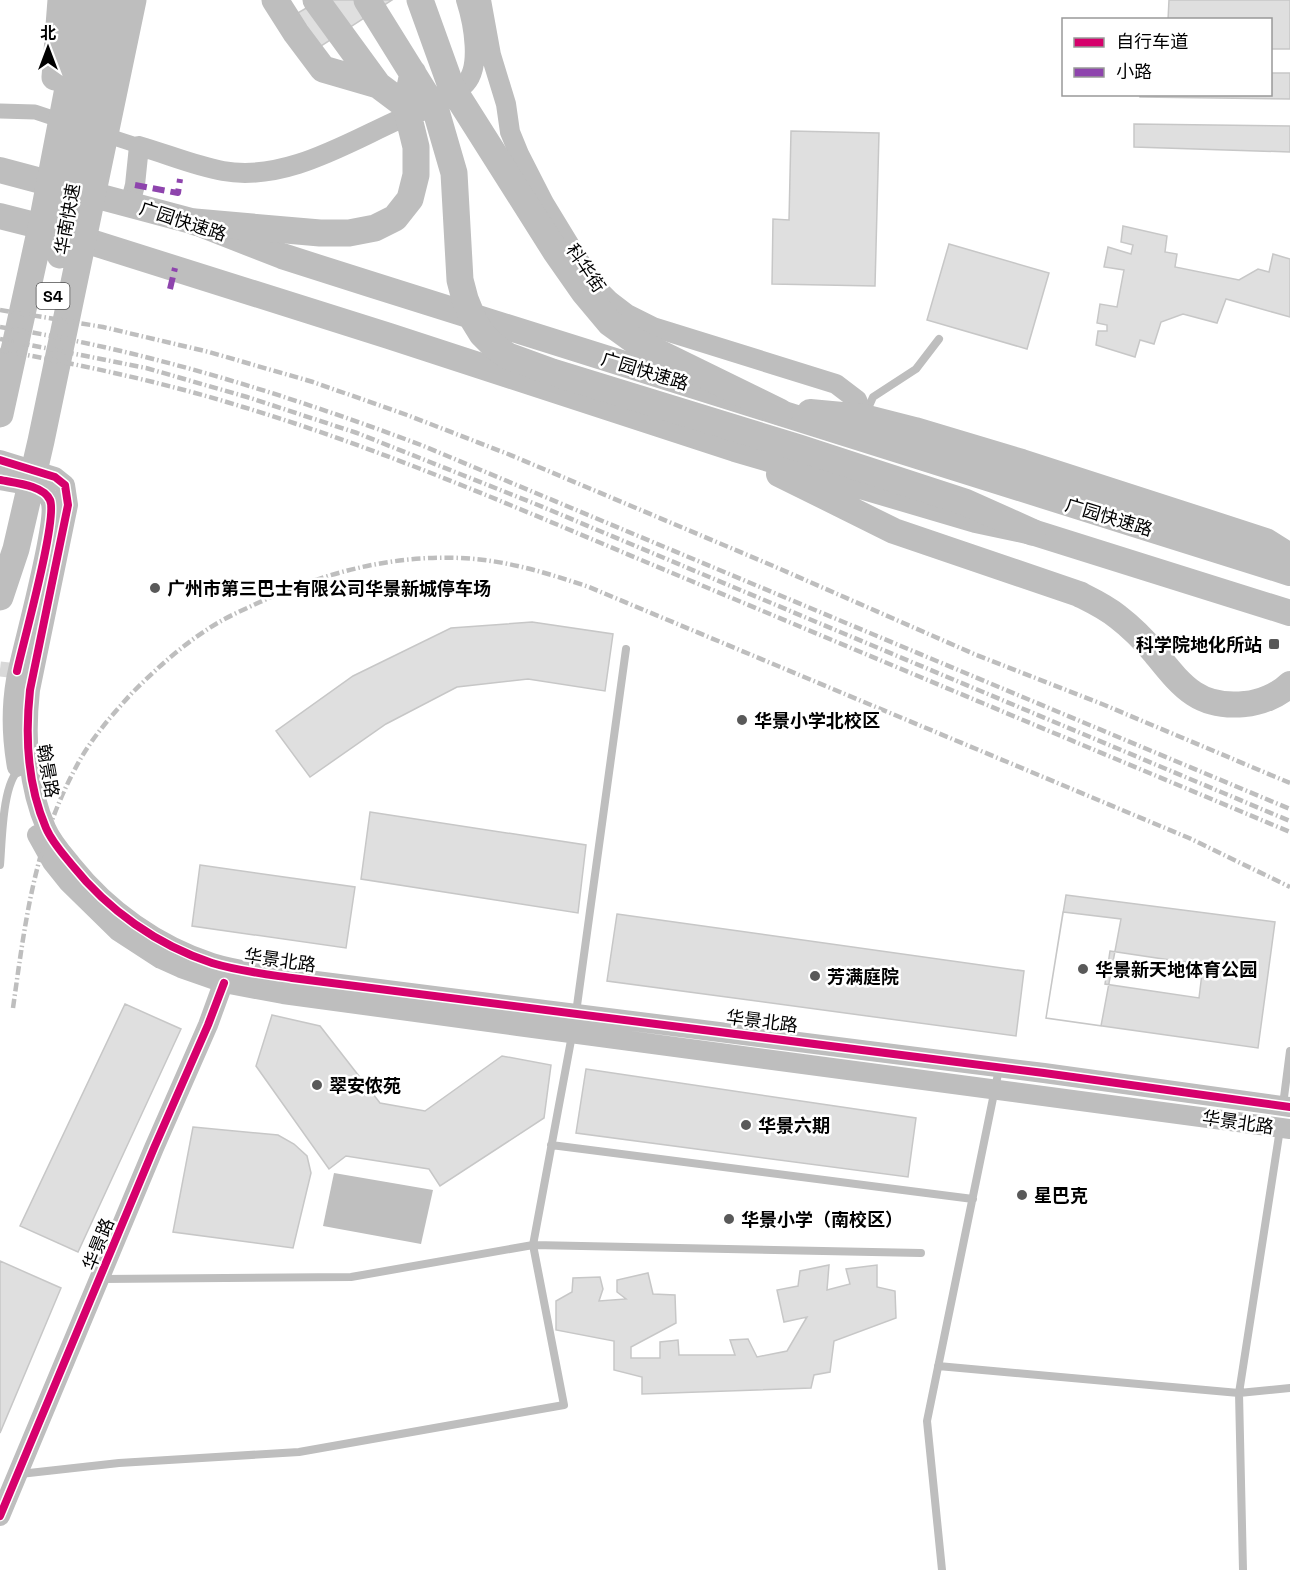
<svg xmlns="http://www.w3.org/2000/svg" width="1290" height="1570" font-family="'Space Grotesk','Noto Sans SC',sans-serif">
  <rect width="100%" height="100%" fill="#fff"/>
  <!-- water -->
  <path fill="#bfbfbf" d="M334 1173 433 1190 421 1244 323 1226Z"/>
  <!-- building -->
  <path fill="#dfdfdf" stroke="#c7c7c7" stroke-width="1.5" fill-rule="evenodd" d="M320 0H392L318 48 296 14Z
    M1169 0H1290V49H1270V20H1168Z
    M1270 73H1290V99L1140 97V94H1270Z
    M1134 124 1290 126V152L1134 147Z
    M791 131 879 133 875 286 772 284 773 219 789 220Z
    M1123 226 1167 236 1165 252 1177 254 1175 267 1239 280 1258 269 1269 272 1273 254 1290 259V317L1226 299 1217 323 1183 314 1161 322 1154 344 1140 340 1135 357 1096 345 1098 331H1107V325L1097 323 1100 304 1117 307 1124 270 1104 267 1108 247 1131 254 1133 245 1121 242Z
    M949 244 1049 273 1027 349 927 320Z
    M532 622 613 634 605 691 528 679 457 687 386 724 310 777 276 731 353 676 451 628Z
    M370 812 586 845 578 913 361 879Z
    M200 865 355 887 346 948 192 926Z
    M1066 895 1275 922 1258 1048 1046 1018ZM1110 951 1203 965 1199 998 1105 984Z
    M1063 912 1121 919 1101 1026 1046 1018Z
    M617 914 1024 971 1016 1036 607 981Z
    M125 1004 181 1029 78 1252 20 1226Z
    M272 1015 320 1026 380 1103 425 1111 502 1056 551 1065 544 1118 440 1186 429 1169 346 1156 329 1169 256 1066Z
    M586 1069 916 1118 908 1177 576 1133Z
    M193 1127 278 1135 294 1144 307 1156 311 1173 293 1248 173 1232Z
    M0 1261 61 1288 0 1433Z
    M829 1265 827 1290 850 1284 846 1269 877 1265V1287L895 1291 896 1318 834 1341 830 1372 814 1375 811 1388 642 1394V1377L614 1370V1341L556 1330V1301L572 1292 573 1278 600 1277 603 1289 599 1301 626 1299 617 1292V1280L648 1273 653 1294 675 1295 676 1323 631 1347V1358H660V1342L678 1340 679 1355H735L730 1340 748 1339 757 1357 787 1351 807 1317 784 1322 777 1290 798 1286 800 1271Z"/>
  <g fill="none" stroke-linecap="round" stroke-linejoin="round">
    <!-- minor-tunnel -->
    <path stroke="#d9d9d9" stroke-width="15" stroke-dasharray="15 8" stroke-linecap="butt" d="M0 669 17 671"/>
    <!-- service -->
    <path stroke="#bebebe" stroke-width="8" d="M866 413 873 397 916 369 939 339
      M0 865C2 843 2 782 20 769
      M576 1013 626 649
      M572 1035 533 1245 921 1253
      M1283 1105 1290 1051
      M551 1145 973 1199
      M938 1366 1239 1393 1290 1388
      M20 1474 119 1463 299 1452 564 1405 533 1245 351 1277 102 1279
      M942 1570 927 1421 999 1069
      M1243 1570 1239 1393 1280 1129"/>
    <!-- minor -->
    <path stroke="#bebebe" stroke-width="15" d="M0 111 35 112 68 123
      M99 133 139 146"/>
    <!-- tertiary -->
    <path stroke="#bebebe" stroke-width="20" d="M481 0 491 55 506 104 510 132 519 154 544 203 594 285 610 301 627 314 653 327 836 384 857 400 864 417
      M463 86C483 70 473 22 466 0
      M130 204 135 185 139 146C167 154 195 166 223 171 284 182 345 144 398 120
      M0 460 55 477 65 485 68 505 30 690C25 736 27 784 46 828 52 842 63 854 72 865 108 910 157 945 212 963 238 971 265 974 292 978L1044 1073 1290 1107
      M0 480C14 483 43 485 50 500 59 520 21 650 16 680 11 709 12 739 17 767
      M37 835 52 862 68 882 118 931 161 959 181 968 224 983 283 994 518 1026 1290 1129
      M0 1516 154 1148 208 1025 228 970"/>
    <!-- trunk -->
    <path stroke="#bebebe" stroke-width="26" d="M0 170 195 222 282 256 373 285 1290 573
      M0 216 43 227 389 336 735 449 976 520 1032 532 1290 613
      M810 412 864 417 915 430 1022 462 1266 541 1290 556
      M779 474 894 531 1079 594C1093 601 1106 607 1118 617 1131 627 1144 640 1155 653 1181 685 1198 709 1245 704 1260 703 1279 695 1290 684"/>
    <!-- motorway -->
    <path stroke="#bebebe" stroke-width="27" d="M275 0 296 33 323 69 378 85 406 106 420 108
      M316 0 378 85
      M367 0 436 111 454 173 460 280 465 299 474 321 482 334 494 346 508 356 552 372 799 448 965 502 1032 532
      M420 0 451 86 556 252 584 292 610 323 635 341 780 412
      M55 77 61 0
      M195 222 320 233H349L375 228 395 218 410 199 416 175V147L406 106 413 73
      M60 255 90 85 108 0
      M0 414 42 223 85 0
      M0 597 16 549 41 441 133 0"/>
    <!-- rail -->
    <path stroke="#bebebe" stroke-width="4.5" stroke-dasharray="9 3 1.5 3" stroke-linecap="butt" d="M0 310 103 327 209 352 313 382 407 415 508 454 771 565 974 654 1102 704 1290 783
      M0 327C145 350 285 394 421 445L1290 809
      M0 339 146 368 247 397 357 433 538 505 1290 821
      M0 350C82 365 163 382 243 407 396 453 542 519 689 580 889 664 1090 748 1290 832
      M13 1008C25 923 34 846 75 769 89 741 111 716 132 693 155 670 180 647 208 629 224 618 243 610 260 602 324 573 390 555 461 558 506 560 547 573 589 587L1189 838 1290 887"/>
    <!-- quiet -->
    <path stroke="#8e44ad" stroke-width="6" stroke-dasharray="12 6" stroke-linecap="butt" d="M135 185 178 193 180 179
      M170 289 175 268"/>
    <defs>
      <path id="cycleway" d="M0 460 55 477 65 485 68 505 30 690C25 736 27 784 46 828 52 842 63 854 72 865 108 910 157 945 212 963 238 971 265 974 292 978L1044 1073 1290 1107
        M0 480C14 483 43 485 50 500 58 518 23 643 17 671
        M0 1516 154 1148 208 1025 224 983"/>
    </defs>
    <!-- cycleway casing -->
    <use href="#cycleway" stroke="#fff" stroke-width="11"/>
    <!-- cycleway -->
    <use href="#cycleway" stroke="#d6006c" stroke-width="8"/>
  </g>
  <!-- markers -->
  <g fill="#595959" stroke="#fff" stroke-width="2">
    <circle cx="155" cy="588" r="6"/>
    <rect x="1268" y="638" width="12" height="12" rx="3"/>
    <circle cx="742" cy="720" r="6"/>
    <circle cx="1083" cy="969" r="6"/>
    <circle cx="815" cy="976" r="6"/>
    <circle cx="317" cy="1085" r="6"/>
    <circle cx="746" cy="1125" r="6"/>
    <circle cx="1022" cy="1195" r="6"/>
    <circle cx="729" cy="1219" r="6"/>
  </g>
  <g text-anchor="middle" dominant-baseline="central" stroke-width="5" stroke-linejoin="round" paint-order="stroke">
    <!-- shield labels -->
    <rect fill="#fff" stroke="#4c4c4c" stroke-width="1.5" x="36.5" y="283" width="33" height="26" rx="4.5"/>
    <g font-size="16" font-weight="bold" fill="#000">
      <text x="53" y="296">S4</text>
    </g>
    <!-- street labels -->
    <g font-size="18" fill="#000" stroke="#fff">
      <text transform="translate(67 219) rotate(-80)">华南快速</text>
      <text transform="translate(183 221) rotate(18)">广园快速路</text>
      <text transform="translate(586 268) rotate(56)">科华街</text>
      <text transform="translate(645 371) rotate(17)">广园快速路</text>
      <text transform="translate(1109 517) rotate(17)">广园快速路</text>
      <text transform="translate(48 771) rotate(80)">翰景路</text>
      <text transform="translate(280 960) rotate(8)">华景北路</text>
      <text transform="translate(762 1021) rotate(7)">华景北路</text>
      <text transform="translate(1238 1122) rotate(8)">华景北路</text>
      <text transform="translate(98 1244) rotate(-68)">华景路</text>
    </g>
    <!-- poi labels -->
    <g font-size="18" font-weight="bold" fill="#000" stroke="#fff" text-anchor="start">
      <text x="167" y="588">广州市第三巴士有限公司华景新城停车场</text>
      <text x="1262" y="644" text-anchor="end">科学院地化所站</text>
      <text x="754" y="720">华景小学北校区</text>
      <text x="1095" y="969">华景新天地体育公园</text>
      <text x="827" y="976">芳满庭院</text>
      <text x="329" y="1085">翠安侬苑</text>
      <text x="758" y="1125">华景六期</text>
      <text x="1034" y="1195">星巴克</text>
      <text x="741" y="1219">华景小学（南校区）</text>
    </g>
  </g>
  <!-- legend -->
  <rect x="1062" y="18" width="210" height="78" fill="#ffffff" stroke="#999999" stroke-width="1.5"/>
  <rect x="1074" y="38" width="30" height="9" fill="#d6006c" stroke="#999999" stroke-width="1.5"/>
  <text x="1116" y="48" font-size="18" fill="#000000">自行车道</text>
  <rect x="1074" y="68" width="30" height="9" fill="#8e44ad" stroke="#999999" stroke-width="1.5"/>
  <text x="1116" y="78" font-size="18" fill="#000000">小路</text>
  <!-- north arrow -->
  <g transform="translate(48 48)" stroke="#ffffff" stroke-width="4.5" paint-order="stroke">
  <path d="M0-4.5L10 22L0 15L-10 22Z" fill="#000000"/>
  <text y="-9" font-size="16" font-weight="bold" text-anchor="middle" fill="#000000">北</text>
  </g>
</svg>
